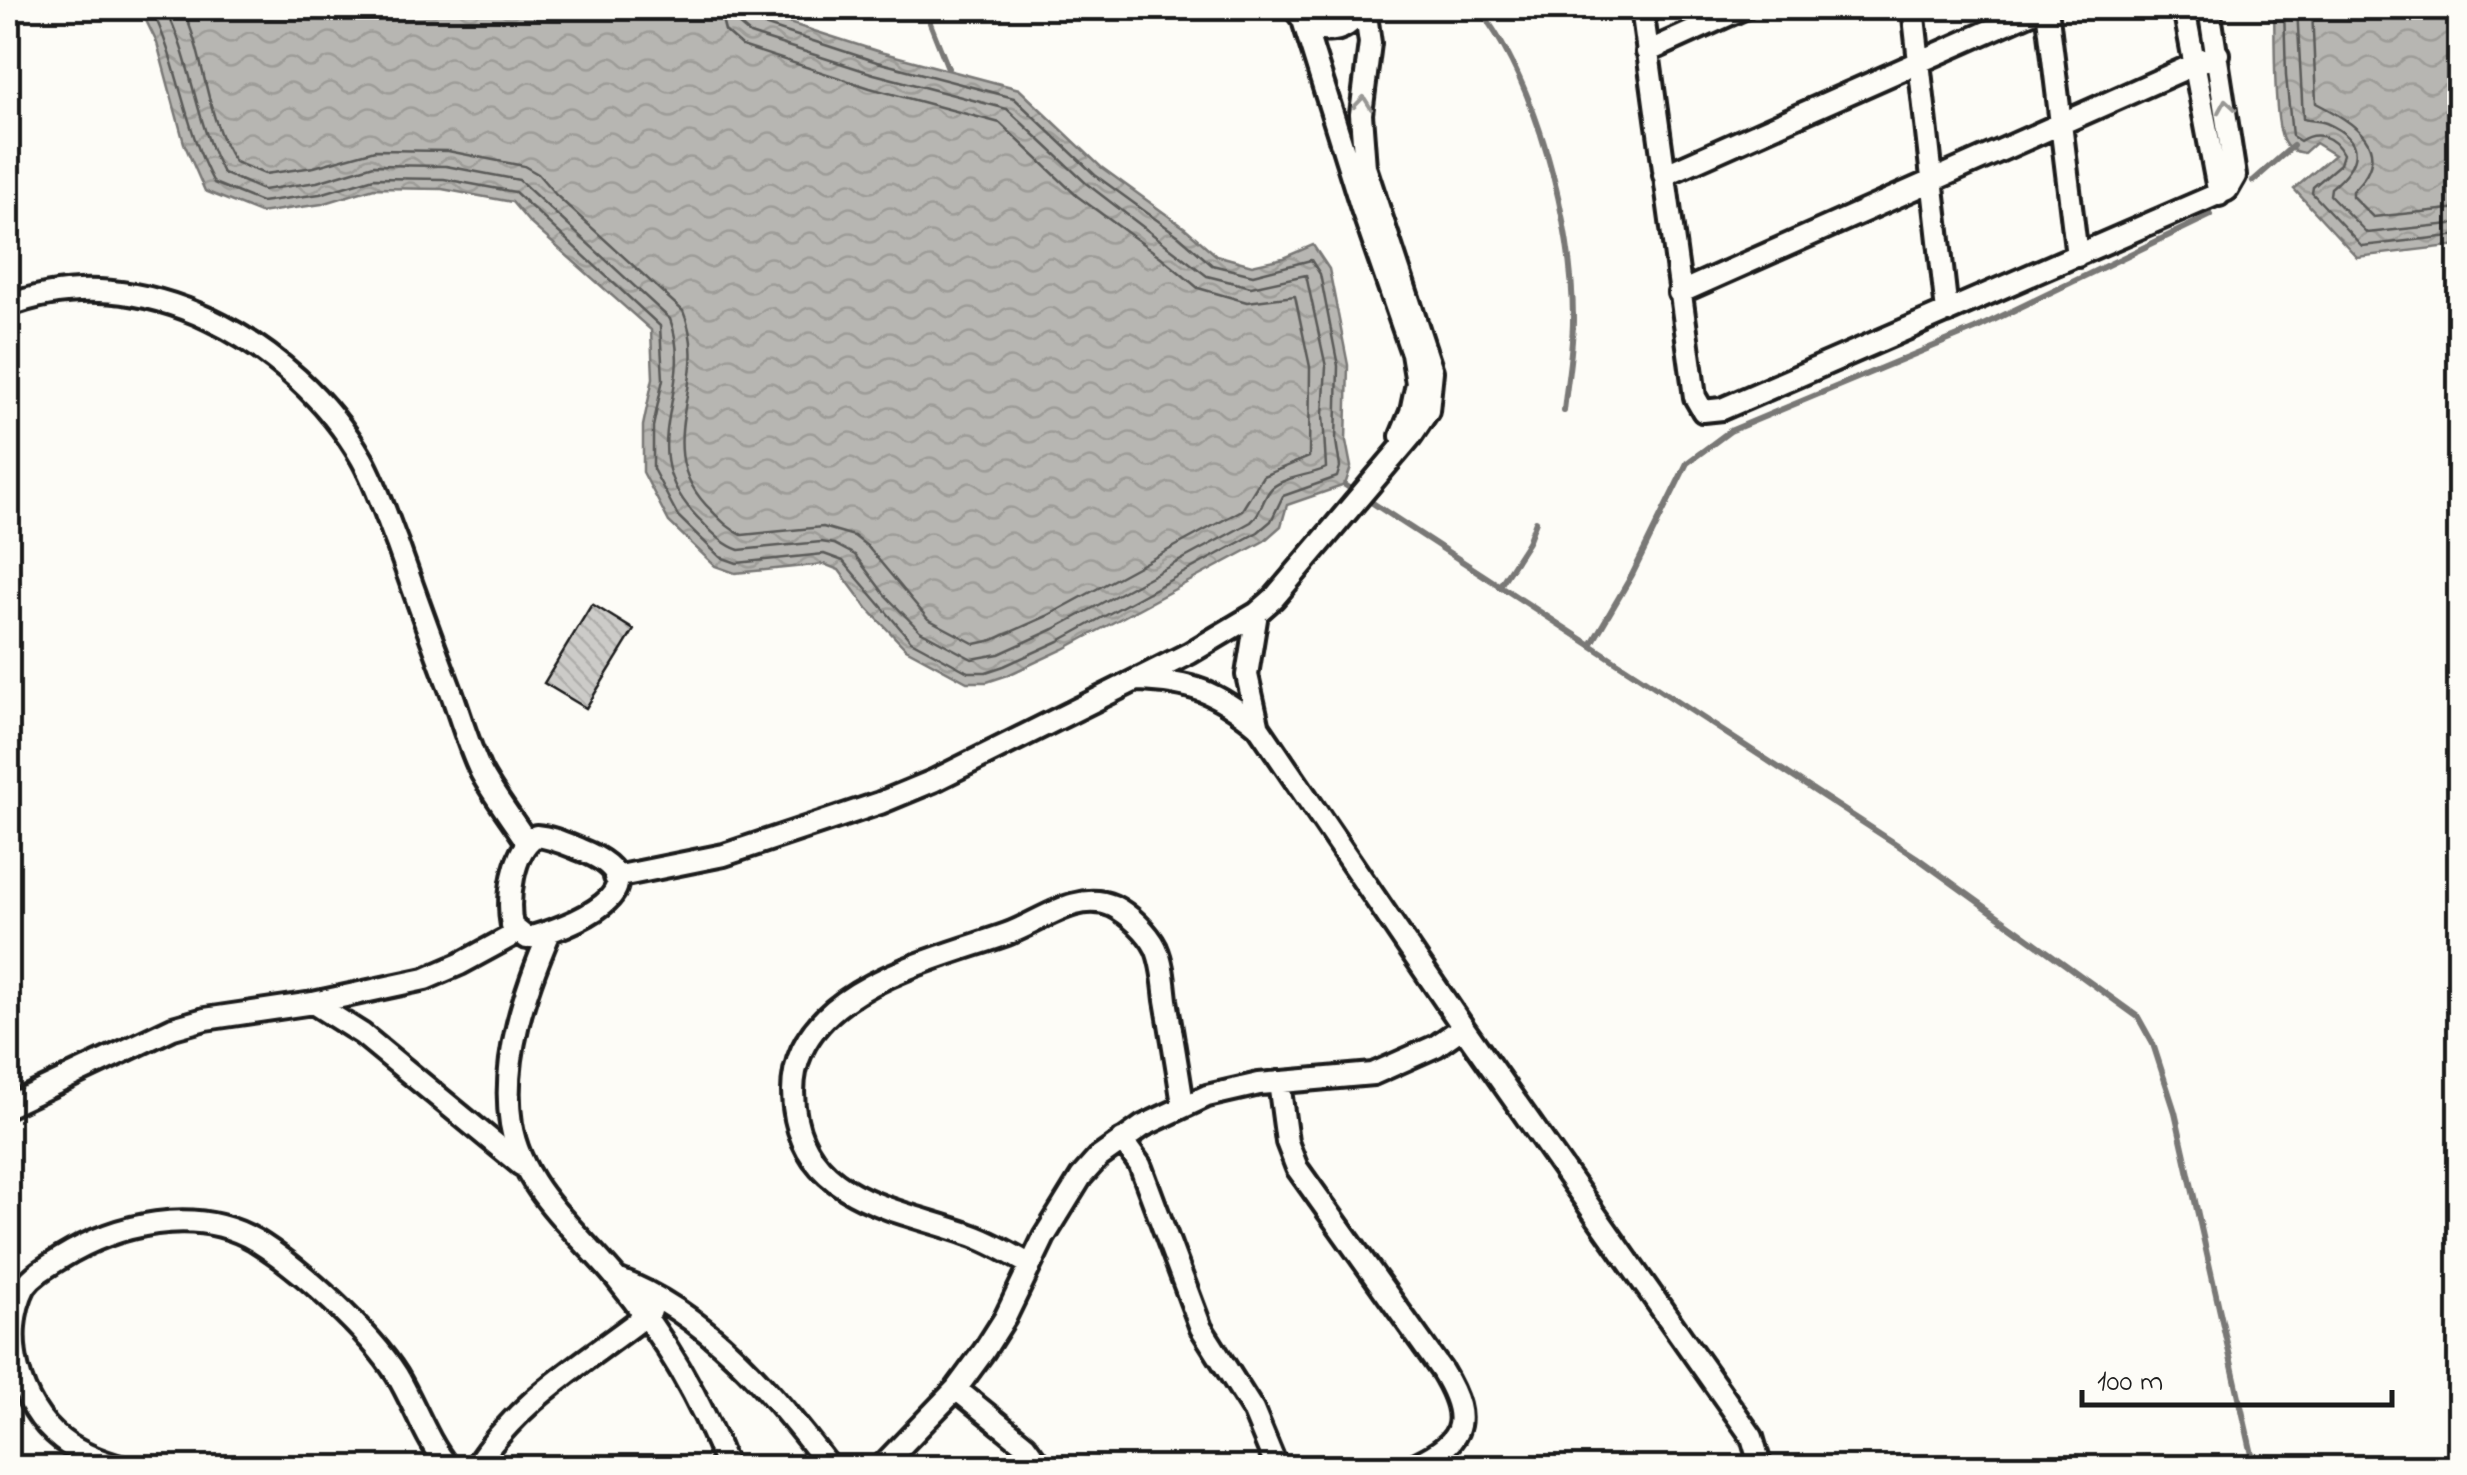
<svg xmlns="http://www.w3.org/2000/svg" width="2467" height="1475" font-family="'Indie Flower',sans-serif">
  <defs>
    <pattern id="water-waves" width="16" height="10" patternUnits="userSpaceOnUse" patternTransform="scale(2.5)"><rect width="16" height="10" fill="#b7b6b2"/><path d="M0 5q4-4 8 0t8 0" fill="none" stroke="#9d9c98"/></pattern>
    <pattern id="building-back-hatch" width="6" height="6" patternUnits="userSpaceOnUse" patternTransform="scale(2.5)"><rect width="6" height="6" fill="#cccbc8"/><path d="M-1 5l2 2M0 0l6 6M5-1l2 2" fill="none" stroke="#afaeab"/></pattern>
  </defs>
  <rect width="100%" height="100%" fill="#fdfcf7"/>
  <filter id="ink" filterUnits="userSpaceOnUse"><feTurbulence type="fractalNoise" baseFrequency=".01" numOctaves="2"/><feDisplacementMap in="SourceGraphic" scale="20" xChannelSelector="R" yChannelSelector="G"/><feConvolveMatrix kernelMatrix="1 2 1 2 8 2 1 2 1" color-interpolation-filters="sRGB"/></filter>
  <g filter="url(#ink)">
    <!-- water -->
    <path fill="url(#water-waves)" stroke="#797876" stroke-width="2.5" d="M140 8H742L880 52 1019 89 1101 167 1185 228 1216 255 1252 265 1283 258 1313 245 1329 269 1348 365 1346 441 1351 467 1345 485 1287 505 1281 526 1264 541 1064 649 1008 675 987 682H967L906 649 867 608 839 570 824 564 735 573 715 566 669 522 643 472V426L653 378 651 330 529 222 512 202 442 189 374 188 322 204 260 213 205 191 184 143 157 43Z
      M2274 8H2459V245L2357 257 2294 189 2334 155 2315 143 2304 153C2296 151 2288 151 2284 142 2273 123 2275 34 2274 8Z"/>
    <g fill="none" stroke-linecap="round" stroke-linejoin="round">
      <!-- shore -->
      <path stroke="#5a5a58" stroke-width="2.5" d="M151 8C179 64 184 128 214 183L261 202 320 194 374 178 444 179 515 192 660 326 663 379 653 427V469L678 516 720 557 737 563 824 554 843 561 911 641 968 672H986L1004 666 1059 641 1258 532 1271 521 1283 496 1337 477 1340 467 1336 441 1338 366 1320 274 1311 260 1253 275 1212 265 1179 236 1095 175 1014 98 877 62 755 22 748 16 746 8
        M165 8C192 60 195 121 223 173L263 190 317 182 374 165 446 166 519 180 670 319C698 394 626 450 703 523 714 534 724 545 739 550L821 542 834 544 855 555 885 595 920 631 972 659 999 654 1054 629 1251 522C1262 513 1262 498 1272 488 1286 476 1310 476 1326 468L1323 414 1326 367 1306 275 1251 287 1207 276 1087 184 1007 109 874 74 750 34 737 23 734 8
        M182 8C206 56 205 118 235 162L265 174 314 167 375 150 448 151 524 166 538 174 556 195 683 311C714 381 645 448 712 511 721 520 730 530 742 535L823 527 854 536 867 546 928 619 975 644 993 640 1047 616 1242 510 1263 476 1309 457 1310 367 1295 296 1247 302 1198 288 1161 257 1077 196 1000 123 870 88 742 46 725 31 719 8
        M2284 8 2286 76 2292 136 2300 141C2316 130 2334 136 2343 154L2340 164 2313 187 2312 193 2362 246 2460 235
        M2297 8 2303 119C2310 121 2318 120 2326 123 2367 141 2360 164 2331 188L2330 195 2367 233 2460 223
        M2312 8 2316 103C2353 122 2398 148 2352 191V196L2373 217 2460 208"/>
      <!-- stream -->
      <path stroke="#797876" stroke-width="6" d="M931 8 930 23 948 68
        M1478 8C1537 83 1573 224 1573 319 1573 350 1567 381 1564 411
        M2253 181 2293 146
        M1345 485 1916 857 2138 1017 2153 1044 2175 1112 2255 1468
        M1499 587 1528 542 1536 521
        M1591 645 1632 575 1687 463 1730 431 1975 329 2211 215"/>
    </g>
    <!-- building -->
    <path fill="url(#building-back-hatch)" stroke="#1c1c1c" stroke-width="2.5" d="M592 604 634 630 586 708 544 683Z"/>
    <g fill="none" stroke-linecap="round" stroke-linejoin="round">
      <defs>
        <path id="minor" d="M1295 8C1309 37 1347 39 1361 8
          M1642 8 1695 397 1703 411 1722 409 2227 190 2235 176 2209 8
          M1913 8 1947 312
          M2047 8 2077 256
          M2184 8 2219 195
          M1303 20 1362 209 1412 353 1417 383 1411 412 1401 436
          M1647 52 1744 8
          M1664 175 2041 8
          M1679 293 2218 54
          M8 306C140 254 296 343 362 459 377 486 386 515 397 543 415 594 433 644 452 694 461 719 469 747 481 772 494 796 512 819 527 842
          M1257 613 1247 675 1258 724
          M1138 680C1192 682 1217 692 1258 726L1463 1027 1752 1437 1761 1468
          M536 836C552 837 566 844 581 850 672 886 567 929 527 938L512 926C507 900 512 851 536 836Z
          M615 877 724 855 880 803 933 781 1190 653 1257 613 1274 598 1411 436 1428 411 1432 371 1365 167 1361 114 1370 43 1365 8
          M550 932C525 990 501 1060 511 1124 521 1188 577 1231 616 1278 663 1335 701 1399 727 1468
          M313 1003 362 1034 521 1165
          M1279 1082 1287 1142 1297 1168 1442 1371C1475 1425 1461 1445 1408 1468
          M8 1106 173 1028 205 1019 313 1003 425 979 460 964 517 933
          M1122 1140 1140 1165 1201 1328 1253 1410 1277 1468
          M1029 1264C1009 1253 990 1241 968 1234 901 1210 813 1201 796 1119 770 996 922 964 1007 934 1039 923 1077 890 1113 906 1129 914 1148 932 1156 948 1163 964 1164 983 1166 1000 1172 1035 1178 1070 1183 1105
          M617 1279C705 1311 775 1395 830 1468
          M956 1389 1025 1445 1042 1468
          M124 1468C102 1462 80 1454 62 1440 18 1406 0 1335 25 1286 34 1274 48 1266 61 1258 116 1224 195 1205 255 1240 299 1267 370 1332 397 1375 415 1405 426 1440 449 1468
          M474 1468C524 1394 584 1364 651 1311
          M880 1468 956 1389 984 1351 1005 1318 1044 1237 1081 1177 1098 1158 1143 1126 1207 1096 1259 1084 1373 1074 1436 1046 1463 1027"/>
      </defs>
      <!-- minor casing -->
      <use href="#minor" stroke="#1c1c1c" stroke-width="28"/>
      <!-- minor -->
      <use href="#minor" stroke="#fdfcf7" stroke-width="20"/>
    </g>
    <!-- one-way arrows -->
    <defs><path id="oneway-chevron" d="M-2-3.5L2.5 0L-2 3.5" fill="none" stroke-width="1.6" stroke-linecap="round" stroke-linejoin="round" transform="scale(2.5)"/></defs>
    <g stroke="#989794">
      <use href="#oneway-chevron" transform="translate(1363 103) rotate(-84)"/>
      <use href="#oneway-chevron" transform="translate(2226 106) rotate(-99)"/>
    </g>
  </g>
  <!-- margin -->
  <rect width="2467" height="1475" fill="none" stroke="#fdfcf7" stroke-width="40"/>
  <rect x="20" y="20" width="2427" height="1435" fill="none" stroke="#1c1c1c" stroke-width="4" filter="url(#ink)"/>
  <!-- scale -->
  <path d="M2082 1390v15h310v-15" fill="none" stroke="#1c1c1c" stroke-width="5"/>
  <text x="2097" y="1390" font-size="30" fill="#1c1c1c" stroke="#fdfcf7" stroke-width="8" paint-order="stroke">100 m</text>
</svg>
